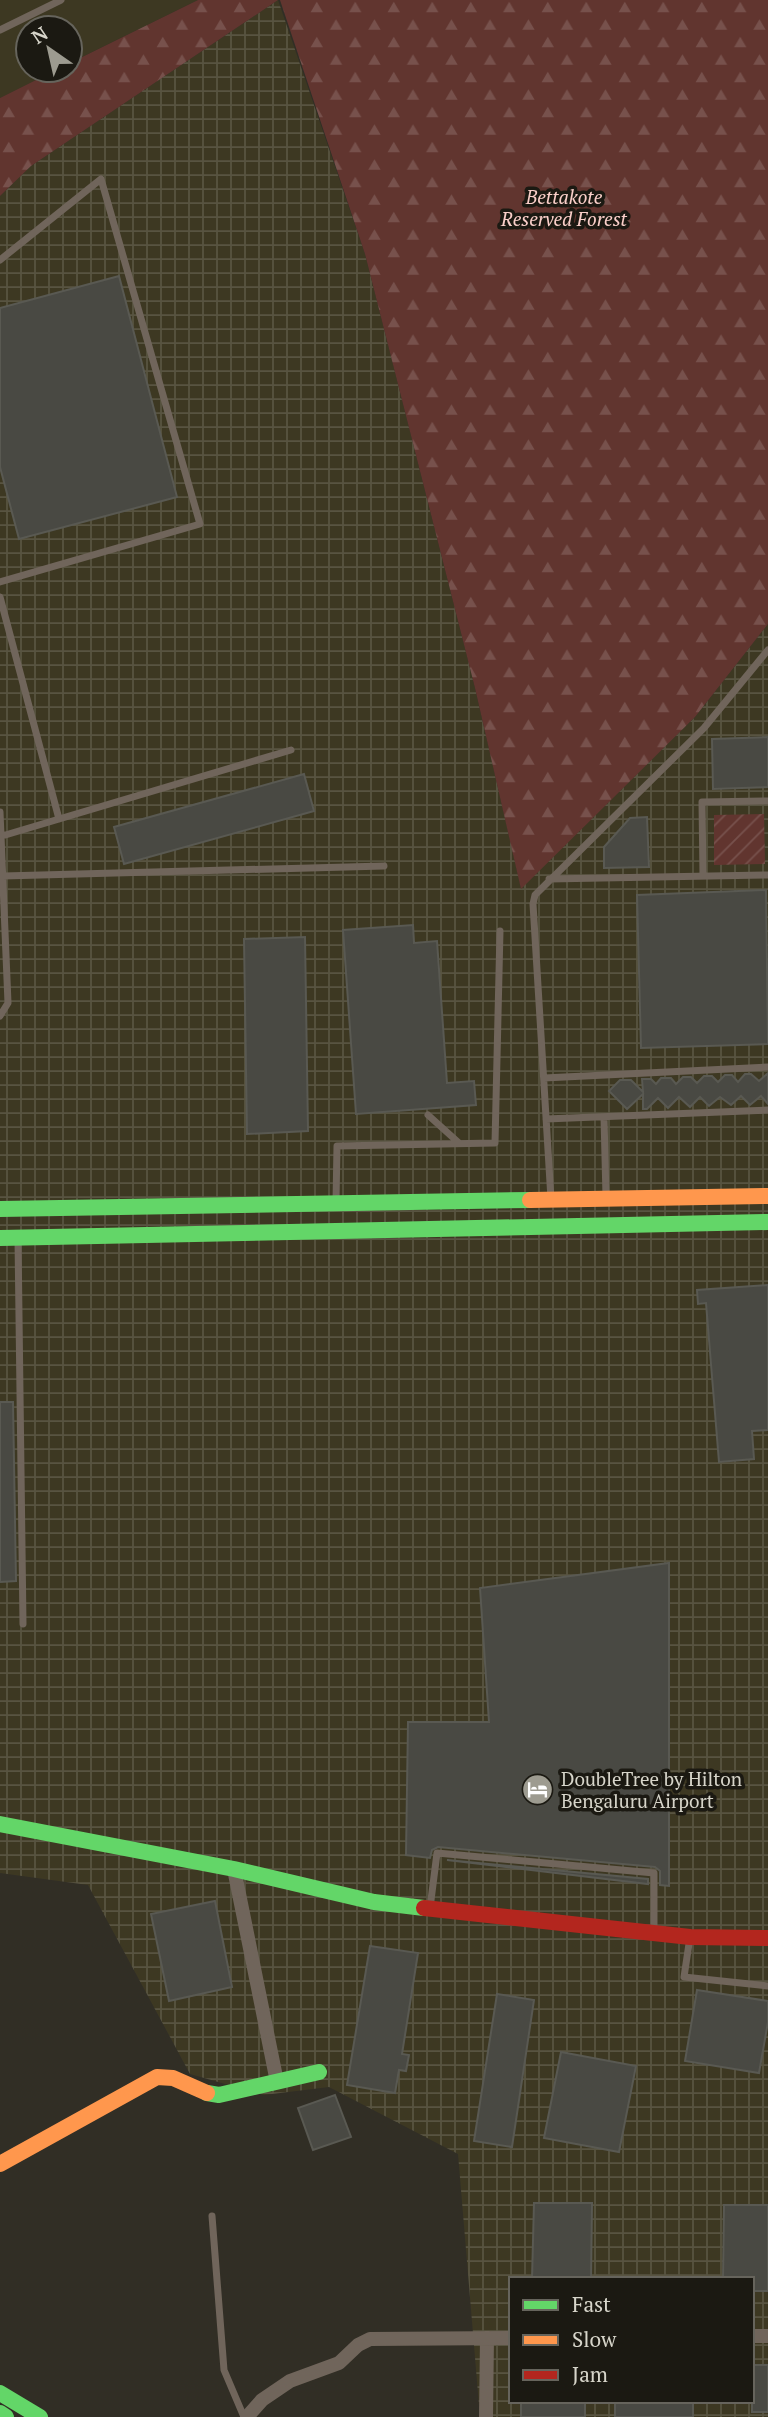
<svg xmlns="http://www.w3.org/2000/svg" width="768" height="2417" font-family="'PT Serif',serif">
  <defs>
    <pattern id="industrial-grid" width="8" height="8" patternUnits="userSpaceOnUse" patternTransform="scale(1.75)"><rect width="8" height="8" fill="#3d3822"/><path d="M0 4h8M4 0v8" fill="none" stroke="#585441"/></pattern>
    <pattern id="forest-firs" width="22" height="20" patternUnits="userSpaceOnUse" patternTransform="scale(1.75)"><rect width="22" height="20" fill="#61352f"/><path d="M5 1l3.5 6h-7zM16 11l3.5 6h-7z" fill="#77514c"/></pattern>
    <pattern id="garden-furrows" width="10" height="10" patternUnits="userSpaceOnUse" patternTransform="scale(1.75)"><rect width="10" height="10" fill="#61352f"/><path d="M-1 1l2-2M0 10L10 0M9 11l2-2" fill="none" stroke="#77514c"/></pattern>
  </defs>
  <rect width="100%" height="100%" fill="#312e25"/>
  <!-- built -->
  <path fill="#3d3822" d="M0 0H198L70 63V28H28V70H56L0 98Z"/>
  <!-- industrial -->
  <path fill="url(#industrial-grid)" fill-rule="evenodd" d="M278 0 365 254 475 688 521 888 695 717 768 624V2417H480L458 2154 329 2087 264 2095 190 2074 88 1885 0 1873V196L31 166ZM511 2279H752V2401H511Z"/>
  <!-- forest -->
  <path fill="url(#forest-firs)" d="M198 0H278L31 166 0 196V98L56 70H70V63Z
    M280 0H768V624L695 717 521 889 475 688 365 254Z"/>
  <!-- garden -->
  <path fill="url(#garden-furrows)" d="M764 814 765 864 714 865V815Z"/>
  <!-- building -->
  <path fill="#494943" stroke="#595952" stroke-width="2" d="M119 276 177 497 19 539 0 467V308Z
    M768 737V787L713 789 712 739Z
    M304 774 314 811 124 864 114 827Z
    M647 817 649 867 604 868V847L630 818Z
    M766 890 768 1044 641 1048 637 895Z
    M413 925 414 943 437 941 447 1083 474 1081 476 1105 356 1114 343 930Z
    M305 937 308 1131 247 1134 244 939Z
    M768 1073V1104L761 1096 750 1105 741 1096 731 1105 720 1097 709 1106 700 1097 690 1107 679 1097 668 1108 658 1098 647 1109H643V1094L627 1109 609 1091 620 1080H631L643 1092 642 1079H651L656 1084 661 1078H671L676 1084 683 1077H691L697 1083 704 1076H712L718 1082 725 1075H732L738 1082 745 1074H751L759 1081Z
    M768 1285V1430L752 1431 754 1459 719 1462 706 1303 698 1304 697 1290Z
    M0 1402H13L16 1581 0 1582Z
    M669 1563V1886L660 1885V1871L655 1867 438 1847 432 1850 430 1858 406 1855 408 1722H489L480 1588Z
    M447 1860 648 1879V1884Z
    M215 1901 232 1987 169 2001 151 1914Z
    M370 1946 418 1953 402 2054 409 2055 406 2071 399 2070 395 2093 347 2085Z
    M697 1990 768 2001V2022L759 2073 685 2061Z
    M497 1994 534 2000 512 2147 474 2141Z
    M561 2052 636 2066 619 2152 544 2138Z
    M335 2095 351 2137 313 2150 298 2108Z
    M534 2203H592L591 2279H532Z
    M724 2205H768V2291H752V2279H723Z
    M752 2365H768V2412H752Z
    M521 2401H585V2417H521Z
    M615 2401H693V2417H615Z"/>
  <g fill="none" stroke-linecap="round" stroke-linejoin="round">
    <!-- lane -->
    <path stroke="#70655b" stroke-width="7" d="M0 30 61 0
      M0 260 101 179 200 524 0 582
      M0 597 59 819
      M0 812 8 1003 0 1016
      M2 836 291 750
      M3 876 384 866
      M703 876 702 802 768 801
      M549 879 768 875
      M544 1078 768 1067
      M428 1115 459 1143
      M604 1117 606 1197
      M546 1119 768 1110
      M551 1199 533 904 535 895 704 728 768 650
      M336 1201 337 1146 495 1143 500 931
      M18 1239 23 1624
      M430 1908 437 1853 654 1873V1931
      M690 1937 684 1977 768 1986
      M212 2216 224 2370 244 2417"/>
    <!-- street -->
    <path stroke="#70655b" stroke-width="14" d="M234 1869 277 2082
      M752 2336H768
      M247 2417 262 2400 290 2381 339 2363 358 2345 370 2339 511 2338
      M486 2417 487 2338"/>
    <!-- fast -->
    <path stroke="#63d668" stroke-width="16" d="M0 1209 530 1200
      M0 1238 768 1222
      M0 1824 234 1869 374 1902 424 1908
      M207 2093 219 2095 319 2072
      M0 2393 40 2417
      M0 2413 6 2417"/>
    <!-- slow -->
    <path stroke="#ff974d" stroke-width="16" d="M530 1200 768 1196
      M0 2164 157 2077 173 2078 207 2093"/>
    <!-- jam -->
    <path stroke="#b3261e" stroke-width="16" d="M424 1908 690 1937 768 1938"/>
  </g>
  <!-- icons -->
  <defs>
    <symbol id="hotel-disc" viewBox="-11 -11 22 22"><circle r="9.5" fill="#9d9b90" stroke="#1b1912"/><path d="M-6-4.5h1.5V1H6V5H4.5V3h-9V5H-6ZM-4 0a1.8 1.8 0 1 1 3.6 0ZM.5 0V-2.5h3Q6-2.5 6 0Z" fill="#fff"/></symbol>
  </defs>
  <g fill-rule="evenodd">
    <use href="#hotel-disc" x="520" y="1772" width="35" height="35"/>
  </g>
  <g text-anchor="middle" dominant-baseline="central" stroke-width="7" stroke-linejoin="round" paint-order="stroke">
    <!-- park labels -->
    <g font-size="19" font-style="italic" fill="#facfc9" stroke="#1b1912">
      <text x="564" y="196">Bettakote<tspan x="564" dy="22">Reserved Forest</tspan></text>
    </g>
    <!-- poi labels -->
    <g font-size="19" fill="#d7d5ca" stroke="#1b1912" text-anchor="start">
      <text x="561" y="1778">DoubleTree by Hilton<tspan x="561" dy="22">Bengaluru Airport</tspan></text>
    </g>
  </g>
  <!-- legend -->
  <rect x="509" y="2277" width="245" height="126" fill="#1b1912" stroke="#66645c" stroke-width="2"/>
  <rect x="523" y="2300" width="35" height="10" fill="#63d668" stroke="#66645c" stroke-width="2"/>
  <text x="572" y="2312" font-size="21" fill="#d7d5ca">Fast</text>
  <rect x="523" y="2335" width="35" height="10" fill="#ff974d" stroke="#66645c" stroke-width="2"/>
  <text x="572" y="2347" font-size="21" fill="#d7d5ca">Slow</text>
  <rect x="523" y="2370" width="35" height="10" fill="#b3261e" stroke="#66645c" stroke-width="2"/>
  <text x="572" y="2382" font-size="21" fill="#d7d5ca">Jam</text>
  <!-- north arrow -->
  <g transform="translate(49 49) rotate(326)"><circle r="33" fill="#1b1912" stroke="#66645c" stroke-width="2"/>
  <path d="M0-5L12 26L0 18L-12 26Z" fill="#9d9b90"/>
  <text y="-10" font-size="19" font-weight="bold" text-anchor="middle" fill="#d7d5ca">N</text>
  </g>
</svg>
